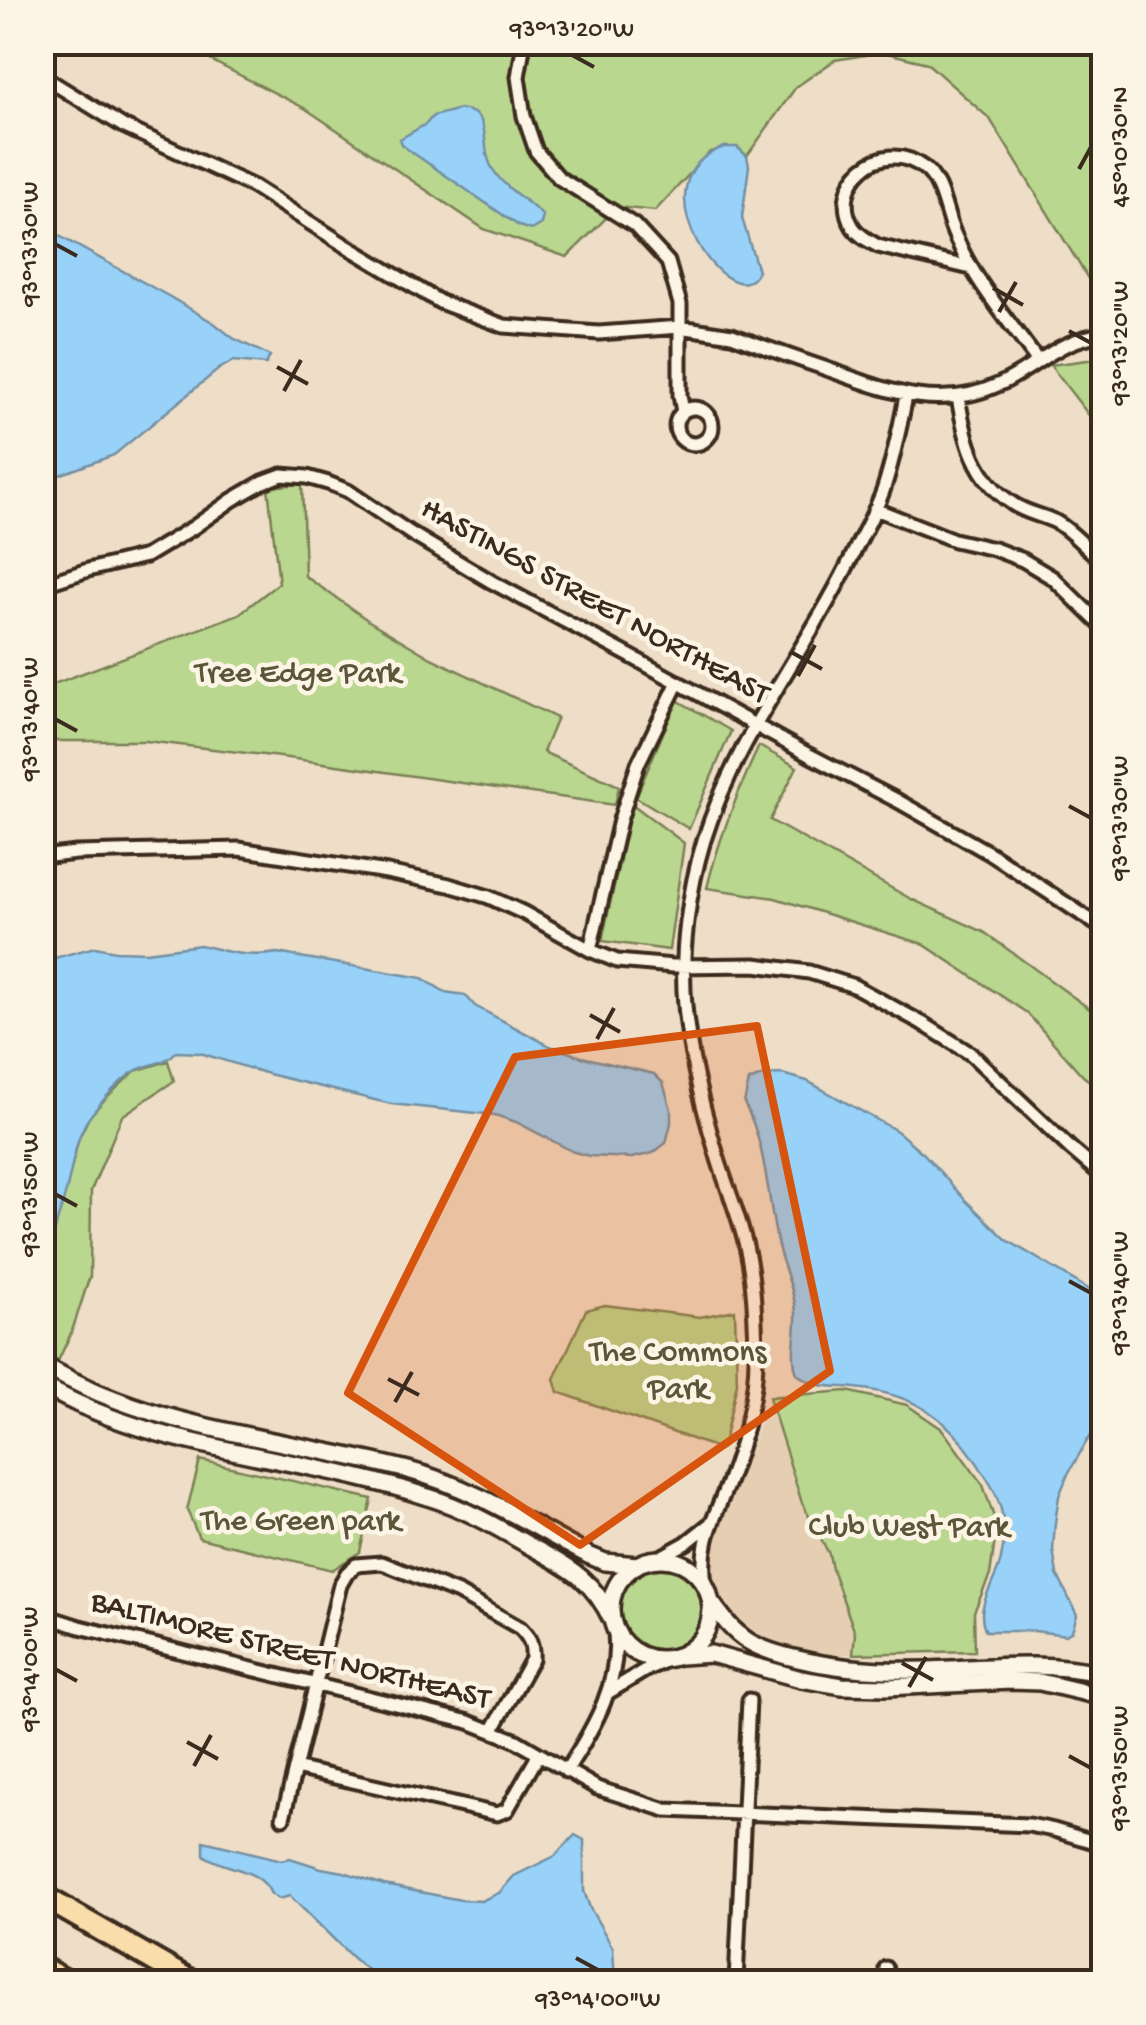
<svg xmlns="http://www.w3.org/2000/svg" width="1146" height="2025" font-family="'Gochi Hand',sans-serif">
  <rect width="100%" height="100%" fill="#efdec7"/>
  <filter id="ink" filterUnits="userSpaceOnUse"><feTurbulence type="fractalNoise" baseFrequency=".01" numOctaves="2"/><feDisplacementMap in="SourceGraphic" scale="20" xChannelSelector="R" yChannelSelector="G"/><feConvolveMatrix kernelMatrix="1 2 1 2 8 2 1 2 1" color-interpolation-filters="sRGB"/></filter>
  <g filter="url(#ink)">
    <!-- built -->
    <path fill="#e6ceb2" d="M769 1397 802 1503 829 1554 832 1569 855 1633 853 1654 816 1655 753 1638 723 1612 712 1591 708 1568 711 1546 717 1530 730 1505Z"/>
    <!-- green -->
    <path fill="#bad78f" stroke="#7a8056" stroke-width="2.5" d="M177 43H1103V297L1100 298 990 119 927 63 883 52 835 60 796 87 747 156 737 147 710 152 655 211 617 207 567 257 484 229 306 109Z
      M1103 358V425L1098 427 1050 365Z
      M302 484 305 576 369 621 431 658 557 718 543 752 619 786 615 805 288 758 146 741H43V688L239 614 279 583 268 487Z
      M677 700 731 731 689 829 636 797Z
      M759 746 797 767 770 820 911 899 984 932 1098 1015 1103 1008V1091L1083 1076 1027 1013 923 944 775 898 707 888C719 838 737 793 759 746Z
      M632 804 684 843 669 950 602 941Z
      M168 1061 174 1081 122 1116 91 1191 90 1276 72 1331 58 1361 43 1350 42 1307 47 1308 53 1288 51 1255 54 1232 79 1138 89 1117 108 1096 135 1071Z
      M605 1305 700 1317 735 1310 737 1383 723 1446 720 1449 558 1392 554 1379 586 1310Z
      M847 1391 907 1405 942 1429 983 1485 997 1526 990 1575 974 1612 975 1651 853 1654 855 1633 832 1569 829 1554 802 1503 769 1397Z
      M200 1460 372 1499 360 1552 332 1570 199 1538 187 1510Z
      M618 1610a42 42 0 1 1 84 0a42 42 0 1 1-84 0Z"/>
    <!-- water -->
    <path fill="#99d2f9" stroke="#738fa1" stroke-width="2.5" d="M460 109C495 113 479 144 491 166 503 189 526 198 543 216L541 224 531 230 519 226 403 146 400 139 426 124 433 116Z
      M724 147H737L747 156 749 166 742 218 758 271C735 324 629 180 724 147Z
      M43 227 170 297 214 323 233 338 270 356 266 364 233 361 219 369 114 455 43 481Z
      M200 945C227 952 250 958 277 953L422 978 445 992 465 995 475 1006 550 1046 582 1057 654 1074 663 1083 671 1109V1123L666 1143 653 1153 632 1158 590 1156 574 1152 516 1122 495 1115 391 1104 268 1074 200 1053 176 1052C164 1065 150 1063 135 1071 121 1079 101 1102 91 1115 74 1137 73 1169 65 1195 60 1215 51 1235 51 1255 50 1274 58 1291 47 1308L43 1307V959H51L95 947 116 951 146 952Z
      M782 1074 807 1081 897 1131 924 1154 966 1201 1007 1240 1103 1298V1421L1087 1441 1068 1474 1059 1496 1055 1523 1053 1550 1057 1574 1077 1615 1072 1631 1066 1635 1034 1631H986C973 1606 996 1584 1001 1559 1007 1534 1004 1508 991 1485 956 1426 926 1395 855 1388 831 1385 818 1390 797 1374 790 1354 797 1334 796 1313 795 1290 783 1268 778 1246 768 1202 766 1141 744 1103L749 1081 764 1075Z
      M575 1835 584 1840V1891L590 1908 613 1948 615 1982H382L353 1958 290 1896 279 1899 271 1894C260 1867 223 1870 204 1855V1841L282 1860 290 1858 321 1868 344 1872 384 1885 461 1900 481 1901 499 1893 514 1876 555 1856Z"/>
    <g fill="none" stroke-linecap="round" stroke-linejoin="round">
      <defs>
        <path id="minor" d="M524 42 518 77 524 116 536 151 559 178 634 225 668 262 680 304V395L683 412
          M42 76 123 126 254 187 343 244 440 302 504 326 599 333 680 327 732 335C764 347 795 358 827 369 886 390 938 413 1000 384 1039 366 1056 340 1104 334
          M971 268 878 246C869 241 859 236 853 227 827 185 881 134 924 168 940 180 944 205 950 223 968 274 1006 317 1037 360
          M958 397C965 439 974 478 1013 504 1026 513 1042 515 1056 522 1074 532 1086 550 1104 561
          M676 426a18 18 0 1 1 36 0a18 18 0 1 1-36 0Z
          M875 509 954 540 994 549 1023 560 1053 578 1104 628
          M42 585 88 570 146 556 194 527 232 500 263 482 282 475 307 477 328 483 348 491 410 533 492 582 632 657 809 755 898 801 991 854 1104 929
          M42 857 76 853 239 849 387 872 449 885 489 897 524 913 590 950 617 961 673 966 755 965 809 972 854 986 922 1023 971 1054 1070 1148 1104 1177
          M590 950 620 820 638 764 678 682
          M657 1559 686 1543 710 1524
          M705 1584C699 1544 714 1519 728 1483 744 1441 757 1396 756 1351 755 1316 754 1280 746 1246 739 1214 725 1184 716 1152 702 1105 689 1054 685 1005 680 954 689 889 704 840 737 734 810 646 857 546 866 528 876 510 883 491 893 461 900 427 906 396
          M42 1615 80 1627 469 1722 515 1740 597 1788 666 1810 1029 1825 1054 1830 1104 1845
          M609 1692 647 1669 669 1659
          M295 1768 497 1814 507 1810 539 1754
          M566 1771C594 1728 623 1679 614 1626
          M283 1818 340 1585 347 1573 356 1565 382 1563 458 1593 520 1628C530 1638 533 1645 532 1659L492 1731
          M736 1982 749 1700
          M886 1982V1968"/>
        <path id="tertiary" d="M42 1364C150 1430 289 1439 408 1470 472 1487 530 1524 588 1555L605 1562 637 1565
          M42 1385C158 1453 302 1455 428 1497 464 1508 497 1527 530 1546 569 1568 592 1578 612 1620
          M611 1609a50 50 0 1 1 100 0a50 50 0 1 1-100 0Z
          M711 1602C722 1617 732 1631 748 1641 762 1650 781 1655 798 1659 847 1671 900 1672 951 1669 1004 1666 1051 1662 1104 1674
          M680 1656 711 1654 801 1679 842 1686 887 1687 1011 1681 1040 1682 1104 1697"/>
        <path id="trunk" d="M42 1896 192 1982
          M42 1968 68 1982"/>
      </defs>
      <!-- minor casing -->
      <use href="#minor" stroke="#3b2a1e" stroke-width="19"/>
      <!-- tertiary casing -->
      <use href="#tertiary" stroke="#3b2a1e" stroke-width="22"/>
      <!-- trunk casing -->
      <use href="#trunk" stroke="#3b2a1e" stroke-width="28"/>
      <!-- minor -->
      <use href="#minor" stroke="#fcf5e5" stroke-width="11"/>
      <!-- tertiary -->
      <use href="#tertiary" stroke="#fcf5e5" stroke-width="15"/>
      <!-- trunk -->
      <use href="#trunk" stroke="#f9deab" stroke-width="20"/>
    </g>
  </g>
  <!-- marked area -->
  <path fill="#d7540e" fill-opacity="0.2" stroke="#d7540e" stroke-width="8" stroke-linejoin="round" d="M757 1026 830 1371 580 1545 348 1393 515 1057Z"/>
  <!-- ticks -->
  <path fill="none" stroke="#3b2a1e" stroke-width="4" d="M572 55 594 67M1079 169 1091 147M55 244 77 256M993 288 1023 305M999 312 1016 282M1069 331 1091 343M277 367 308 384M284 391 301 360M791 652 822 669M798 676 815 645M55 719 77 731M1069 806 1091 818M590 1015 620 1032M597 1039 614 1008M55 1194 77 1206M1069 1281 1091 1293M388 1379 419 1395M395 1402 412 1372M902 1663 933 1680M55 1669 77 1681M909 1687 926 1657M187 1742 218 1759M1069 1756 1091 1768M194 1766 211 1735M576 1958 598 1970"/>
  <g text-anchor="middle" dominant-baseline="central" stroke-width="9" stroke-linejoin="round" paint-order="stroke">
    <!-- street labels -->
    <g font-size="32" fill="#3b2a1e" stroke="#fcf5e5">
      <text transform="translate(594 603) rotate(29)">HASTINGS STREET NORTHEAST</text>
      <text transform="translate(290 1652) rotate(14)">BALTIMORE STREET NORTHEAST</text>
    </g>
    <!-- park labels -->
    <g font-size="32" fill="#5b553a" stroke="#fcf5e5">
      <text x="298" y="675">Tree Edge Park</text>
      <text x="678" y="1354">The Commons<tspan x="678" dy="37">Park</tspan></text>
      <text x="301" y="1523">The Green park</text>
      <text x="909" y="1529">Club West Park</text>
    </g>
  </g>
  <!-- margin -->
  <rect width="1146" height="2025" fill="none" stroke="#fcf5e5" stroke-width="110"/>
  <rect x="55" y="55" width="1036" height="1915" fill="none" stroke="#3b2a1e" stroke-width="4"/>
  <g font-size="25" text-anchor="middle" fill="#3b2a1e">
    <text x="572" y="36">93°13'20"W</text>
    <text transform="translate(1118 147) rotate(-90)" y="9">45°10'30"N</text>
    <text transform="translate(28 244) rotate(-90)" y="9">93°13'30"W</text>
    <text transform="translate(1118 343) rotate(-90)" y="9">93°13'20"W</text>
    <text transform="translate(28 719) rotate(-90)" y="9">93°13'40"W</text>
    <text transform="translate(1118 818) rotate(-90)" y="9">93°13'30"W</text>
    <text transform="translate(28 1194) rotate(-90)" y="9">93°13'50"W</text>
    <text transform="translate(1118 1293) rotate(-90)" y="9">93°13'40"W</text>
    <text transform="translate(28 1669) rotate(-90)" y="9">93°14'00"W</text>
    <text transform="translate(1118 1768) rotate(-90)" y="9">93°13'50"W</text>
    <text x="598" y="2006">93°14'00"W</text>
  </g>
</svg>
